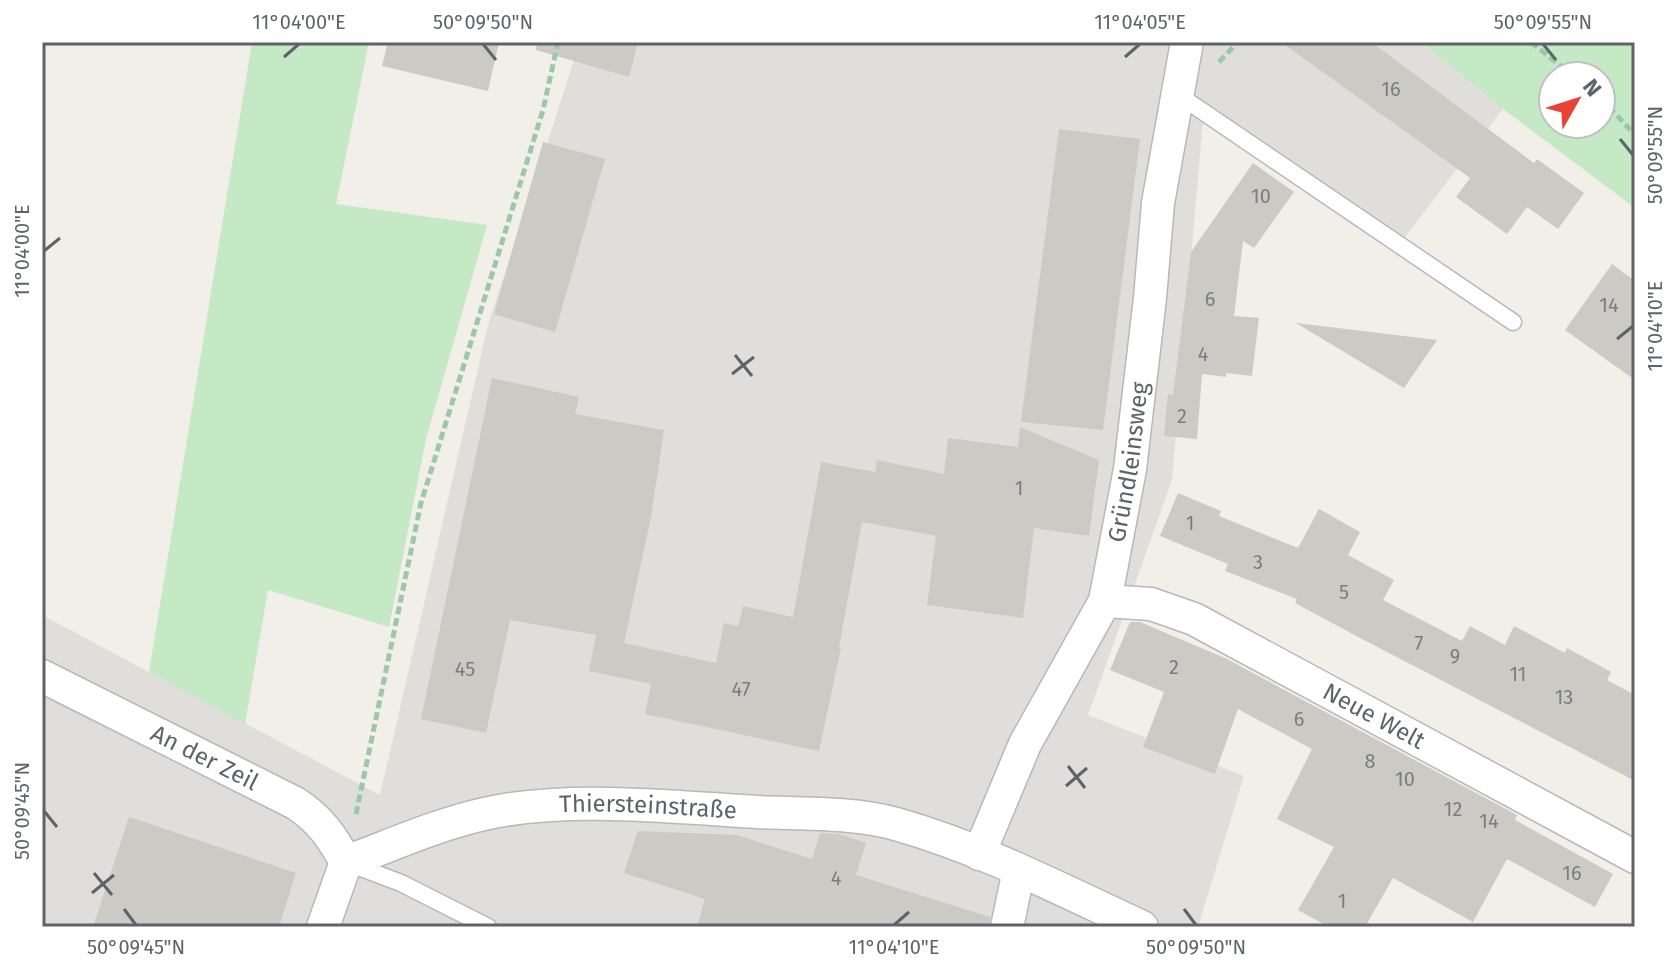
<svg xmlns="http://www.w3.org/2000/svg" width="1677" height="969" font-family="'Fira Sans',sans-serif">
  <rect width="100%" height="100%" fill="#f1efe8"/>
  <!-- industrial -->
  <path fill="#e0deda" d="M580 42H1421L1503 109 1405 237 1204 108 1172 480 1088 715 1244 776 1198 927H42V615L380 795 488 325Z"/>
  <!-- green -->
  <path fill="#c5e8c5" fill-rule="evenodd" d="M252 42H369L336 204 487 225 426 439 389 627 268 590 245 724 149 672Z
    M1421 42H1635V208L1503 109ZM1553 76H1601V124H1553Z"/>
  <!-- building -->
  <path fill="#cccac5" d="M388 42H499L488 91 382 66Z
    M537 42H638L629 77 536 50Z
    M1281 42H1371L1534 163 1537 159 1584 193 1558 229 1527 207 1507 234 1456 197 1470 178Z
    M1059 129 1140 139 1103 430 1021 422Z
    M543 142 605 159 555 332 494 314Z
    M1253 163 1294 192 1254 248 1243 241 1234 316 1259 318 1252 376 1226 373V377L1202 374 1197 439 1164 436 1168 394 1173 395 1191 252Z
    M1612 264 1635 281V380L1565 330Z
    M1296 323 1437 340 1404 388Z
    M492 378 579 397 575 414 664 430 651 517 624 643 716 663 724 623 738 626 743 606 793 617 821 462 875 472 877 460 944 474 948 438 1018 447 1020 427 1099 460 1089 536 1034 528 1023 618 927 605 936 536 862 522 839 647 841 648 819 751 645 714 651 684 589 671 596 635 510 620 486 733 421 719Z
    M1178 493 1221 511 1219 516 1298 548 1319 509 1360 532 1348 555 1394 580 1383 600 1462 641 1470 626 1505 645 1514 626 1565 653 1567 648 1611 672 1607 680 1635 695V781L1362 639 1295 603 1297 599 1225 571 1228 564 1160 536Z
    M1130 622H1140L1227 659 1517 815 1515 820 1613 874 1595 907 1507 859 1473 922 1393 878 1365 927H1329L1298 910 1334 847 1277 819 1312 749 1238 709 1215 774 1143 747 1164 692 1110 670Z
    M129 817 296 873 279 927H93Z
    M638 831 737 835 812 859 820 833 839 834 866 843 856 875 990 917 989 927H697L705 899 624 873Z"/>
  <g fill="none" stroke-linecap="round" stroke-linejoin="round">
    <defs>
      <path id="lane" d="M1177 94 1513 322
        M348 863 401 883 488 927"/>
      <g id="street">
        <path id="s1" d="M1105 601 1151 604 1194 619 1635 857"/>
        <path id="s2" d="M42 676 295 803C320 819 332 837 346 862"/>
        <path id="s3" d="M979 854 1025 744 1105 601 1130 469 1150 298 1158 203 1187 42"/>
        <path id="s4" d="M323 927 346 862C392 845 436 825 484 814 566 795 673 807 757 812 802 814 852 812 896 824 981 848 1062 890 1142 927"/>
        <path d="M1007 927 1019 870"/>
      </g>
    </defs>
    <!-- lane casing -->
    <use href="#lane" stroke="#b5b8bc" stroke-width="19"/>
    <!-- street casing -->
    <use href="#street" stroke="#b5b8bc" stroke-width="35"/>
    <!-- path -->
    <path stroke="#9cc7a9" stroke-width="5" stroke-dasharray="8 4" stroke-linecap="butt" d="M1531 42 1573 76
      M1219 62 1238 42
      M1601 98 1635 135
      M356 814 421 503 543 110 558 42"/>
    <!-- lane -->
    <use href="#lane" stroke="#fff" stroke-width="16"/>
    <!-- street -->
    <use href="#street" stroke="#fff" stroke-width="32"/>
  </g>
  <!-- ticks -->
  <path fill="none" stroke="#5f6368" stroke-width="3" d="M483 44 496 60M1543 44 1556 60M284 57 299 44M1125 57 1140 44M1620 139 1633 155M44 251 60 238M1617 339 1633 326M735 355 752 376M732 374 754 357M1068 766 1085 788M1066 786 1087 768M44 811 57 827M94 873 112 895M92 893 114 875M124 909 136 925M1184 909 1196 925M894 925 909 912"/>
  <g text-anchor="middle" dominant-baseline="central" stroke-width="8" stroke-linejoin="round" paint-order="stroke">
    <!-- number labels -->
    <g font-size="20" fill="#7a7d7f">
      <text x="1391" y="89">16</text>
      <text x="1261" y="196">10</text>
      <text x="1210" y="299">6</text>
      <text x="1609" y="305">14</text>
      <text x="1203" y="354">4</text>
      <text x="1182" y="416">2</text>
      <text x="1019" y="488">1</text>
      <text x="1190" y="523">1</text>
      <text x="1258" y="562">3</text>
      <text x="1344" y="592">5</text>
      <text x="1419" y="643">7</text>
      <text x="1455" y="656">9</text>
      <text x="1174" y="667">2</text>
      <text x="465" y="669">45</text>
      <text x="1518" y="674">11</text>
      <text x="741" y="689">47</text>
      <text x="1564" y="697">13</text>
      <text x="1299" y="719">6</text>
      <text x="1370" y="761">8</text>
      <text x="1405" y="779">10</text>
      <text x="1453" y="809">12</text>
      <text x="1489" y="821">14</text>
      <text x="1572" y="873">16</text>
      <text x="836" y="878">4</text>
      <text x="1342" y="901">1</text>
    </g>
    <!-- street labels -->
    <g font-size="24" fill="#5f6368" stroke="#fff">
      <text stroke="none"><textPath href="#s3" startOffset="424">Gründleinsweg</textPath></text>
      <text stroke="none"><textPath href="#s1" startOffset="296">Neue Welt</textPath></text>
      <text stroke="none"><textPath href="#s2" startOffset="182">An der Zeil</textPath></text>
      <text stroke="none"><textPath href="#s4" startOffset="380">Thiersteinstraße</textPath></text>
    </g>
  </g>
  <!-- border -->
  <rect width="1677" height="969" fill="none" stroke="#ffffff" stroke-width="88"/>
  <!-- north arrow -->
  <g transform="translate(1577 100) rotate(51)"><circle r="38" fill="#ffffff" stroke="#bfc1c3" stroke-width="2"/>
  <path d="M0-6L14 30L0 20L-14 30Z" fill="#ea4335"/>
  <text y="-12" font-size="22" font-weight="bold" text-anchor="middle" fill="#5f6368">N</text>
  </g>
  <rect x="44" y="44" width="1589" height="881" fill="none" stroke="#5f6368" stroke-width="3"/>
  <g font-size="20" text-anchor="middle" fill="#5f6368">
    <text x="299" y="29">11°04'00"E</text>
    <text x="483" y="29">50°09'50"N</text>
    <text x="1140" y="29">11°04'05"E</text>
    <text x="1543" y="29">50°09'55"N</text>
    <text transform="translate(1655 155) rotate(-90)" y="7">50°09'55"N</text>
    <text transform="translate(22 251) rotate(-90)" y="7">11°04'00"E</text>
    <text transform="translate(1655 326) rotate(-90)" y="7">11°04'10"E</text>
    <text transform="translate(22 811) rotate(-90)" y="7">50°09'45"N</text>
    <text x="136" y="954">50°09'45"N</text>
    <text x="894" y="954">11°04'10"E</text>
    <text x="1196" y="954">50°09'50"N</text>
  </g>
</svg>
